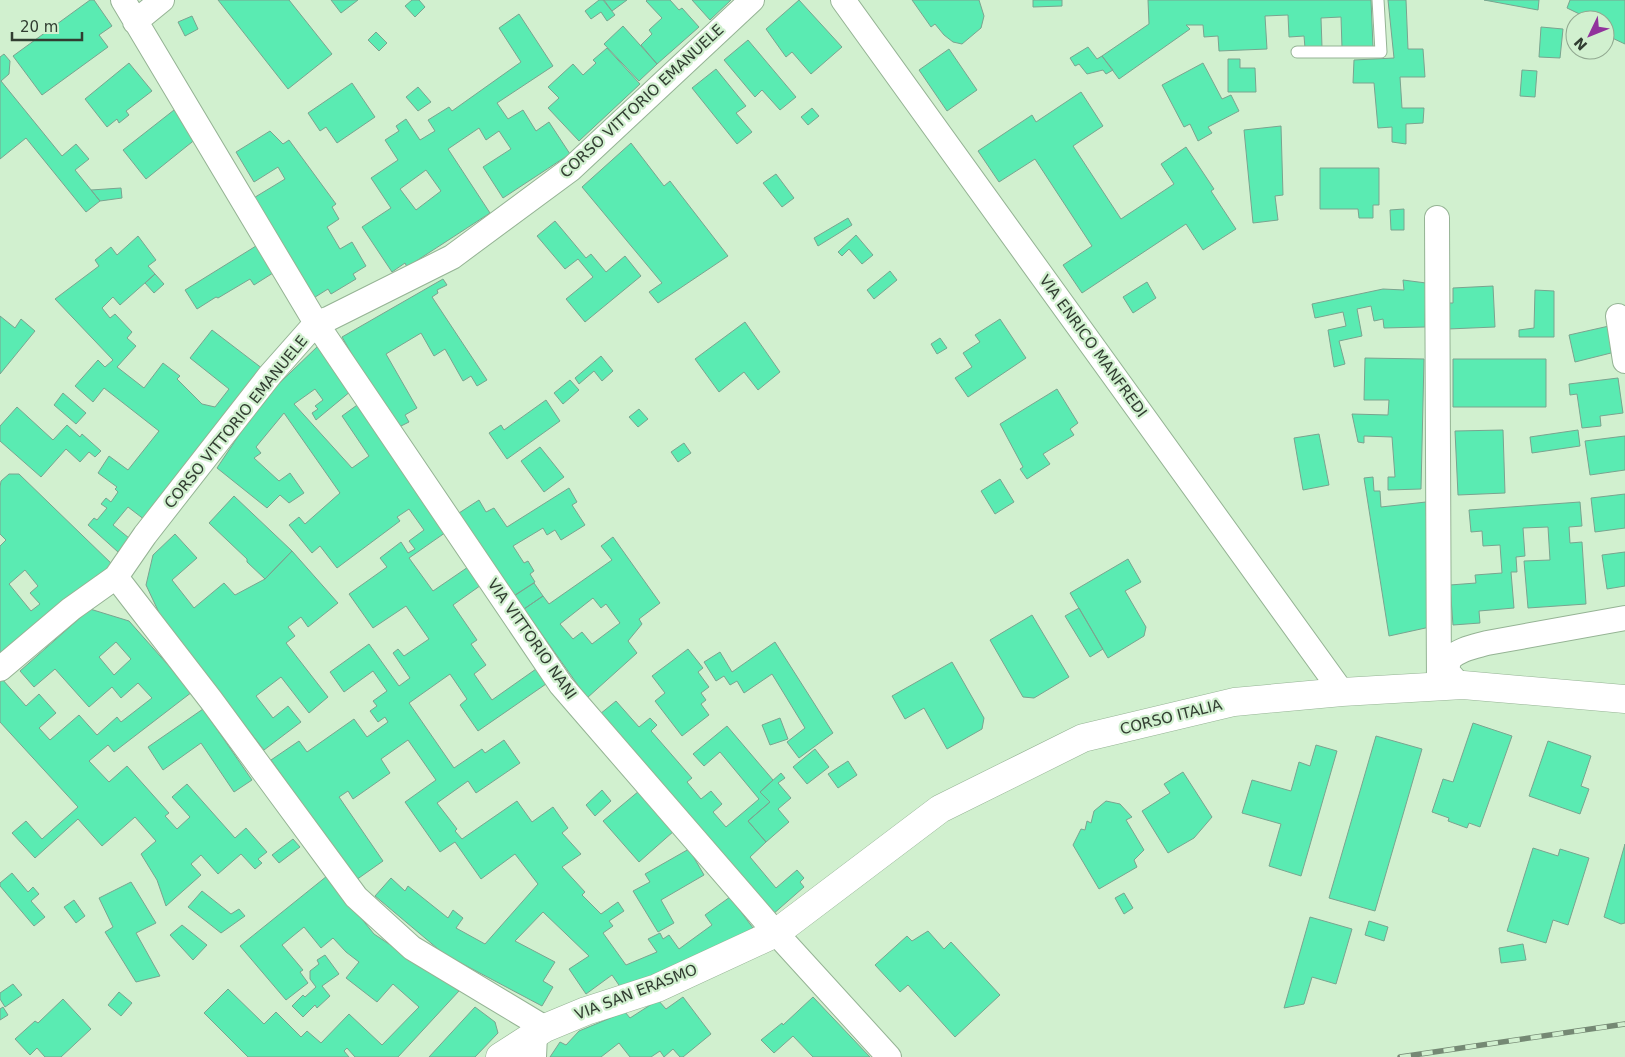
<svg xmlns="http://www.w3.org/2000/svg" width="1625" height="1057" font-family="'DejaVu Sans',sans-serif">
  <rect width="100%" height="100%" fill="#d1f0cf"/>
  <!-- building -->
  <path fill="#5aebb2" stroke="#7aa48f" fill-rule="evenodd" d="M90 0H94L112 26 99 35 108 47 42 95 13 56Z
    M218 0H289L332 54 288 89Z
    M331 0H358L341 13Z
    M412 0H419L425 7 415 17 405 6Z
    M599 0H603L615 15 607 21 601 12 591 19 585 11Z
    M604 0H627L612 11Z
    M647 0H670L679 10 682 8 699 27 657 64 641 45 652 34 649 30 662 18 646 1Z
    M692 0H731L710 20Z
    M799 0 842 47 811 74 792 52 786 57 766 29Z
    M912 0H979L984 16 981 28 962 44 953 42 944 35 935 24 931 27Z
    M1033 0H1062V6L1033 7Z
    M1148 0H1371L1373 47 1342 48 1341 17 1321 18 1322 47 1305 48 1304 36 1289 37 1288 15 1265 16 1267 49 1219 51 1218 36 1204 37 1203 25H1186L1190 29 1119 79 1102 56 1149 24Z
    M1388 0H1406L1408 49H1423L1425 77H1400L1402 108H1424L1423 123 1406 124V144L1392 142V127L1378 128 1374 83H1353L1354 60 1394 58Z
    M1484 0H1539L1538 10Z
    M1570 0H1625V44L1610 37 1612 30 1605 26V20H1592L1567 8Z
    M519 14 553 66 497 103 508 119 523 110 536 131 549 122 570 154 503 198 483 167 511 149 499 131 486 140 479 128 448 149 490 213 407 267 405 263 392 272 362 227 391 208 371 178 398 160 385 140 399 131 396 126 406 119 420 140 435 131 428 120 449 107 452 111 521 62 499 28ZM426 170 441 191 416 210 400 189Z
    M192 16 198 29 185 36 178 22Z
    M623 26 657 64 639 81 604 44Z
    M1541 27 1563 29 1560 58 1539 57Z
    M376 32 387 43 379 51 368 40Z
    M748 40 796 97 780 110 762 90 755 97 724 60Z
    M1088 47 1097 59 1102 56 1113 70 1106 74 1103 70 1087 74 1079 64 1075 66 1070 58Z
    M607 48 640 84 579 141 548 108 559 98 548 87 573 64 583 75 596 63 593 60Z
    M949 49 977 90 947 111 919 70Z
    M4 54 10 61 9 74 1 81 62 156 76 144 89 159 75 170 100 201 86 212 26 138 0 159V57Z
    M1228 59H1240V68H1255L1256 92H1228Z
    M129 63 152 91 126 111 129 115 119 123 117 119 107 127 85 99Z
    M1203 63 1222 99 1231 95 1239 111 1208 127 1212 133 1198 141 1190 124 1184 127 1162 85Z
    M716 69 746 106 736 113 752 132 737 144 692 88Z
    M1522 70 1537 71 1535 97 1520 96Z
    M352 83 375 117 337 143 326 127 320 131 308 113Z
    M418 87 431 102 418 111 406 97Z
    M1081 92 1103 126 1073 146 1121 219 1174 184 1161 164 1186 147 1214 189 1211 191 1236 229 1203 250 1186 224 1082 293 1063 265 1092 246 1035 159 999 182 978 151 1032 115 1036 122Z
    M812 108 819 116 808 125 801 117Z
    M174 110 197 138 146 179 123 150Z
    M1281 126 1283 195 1275 196 1278 220 1253 223 1244 130Z
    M270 131 283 144 289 140 336 204 332 207 339 219 327 227 340 249 352 242 366 266 353 274 356 279 331 294 328 289 312 299 252 199 285 179 278 167 254 182 236 152Z
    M631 143 664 186 670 181 728 256 658 303 649 292 662 283 582 187Z
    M1320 168H1379V205H1373V218H1359L1358 209H1320Z
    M776 174 794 198 782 207 763 183Z
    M121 188 122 198 100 201 91 190Z
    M1404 209V230H1391L1390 210Z
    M848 218 852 225 818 246 814 238Z
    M555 221 586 258 591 254 606 272 625 256 641 276 585 322 566 299 593 277 578 259 565 269 537 236Z
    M856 235 873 255 862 264 849 249 842 256 838 252Z
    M138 236 156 260 148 266 155 274 120 305 113 297 102 308 110 318 115 314 132 332 127 338 136 346 117 367 144 388 163 363 180 376 177 379 202 404 215 407 229 389 190 358 212 330 263 369 145 520 128 507 113 525 129 538 118 552 88 525 94 518 97 520 107 508 101 504 106 498 111 502 118 492 115 489 117 487 98 473 109 456 128 470 159 431 104 388 93 402 75 386 98 360 105 367 113 360 55 299 99 266 95 260 111 247 117 255Z
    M256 246 273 273 254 285 250 279 218 298 216 297 197 309 185 290Z
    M890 271 897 280 874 299 867 290Z
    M155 274 164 284 154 293 145 283Z
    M443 279 447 285 437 290 438 293 432 297 487 380 477 386 471 376 463 381 445 349 434 356 421 333 386 354 417 408 405 415 409 422 395 429 342 337Z
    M1403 280 1426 283 1425 327 1384 328 1383 319 1374 321 1371 306 1357 309 1362 336 1339 341 1345 364 1334 367 1328 330 1346 326 1343 312 1315 318 1312 304 1383 289 1404 290Z
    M1147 282 1156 298 1133 313 1123 297Z
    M1493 286 1495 327 1448 329 1447 303H1453V288Z
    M1535 290 1554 291V337H1519V330L1534 328Z
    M0 316 15 328 21 319 35 331 0 374Z
    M1000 319 1026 358 968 397 955 378 972 367 963 353 980 342 975 335Z
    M745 322 780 372 758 390 744 372 719 392 695 359Z
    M1609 326 1615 352 1575 362 1569 335Z
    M940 338 947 348 937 354 931 344Z
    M319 345 351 391 316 420 312 413 318 409 315 406 323 400 315 389 294 404 352 468 369 456 342 416 360 403 449 530 409 558 433 591 471 565 484 583 453 605 477 640 471 644 486 665 474 674 492 700 536 669 546 684 478 731 460 705 467 699 450 674 409 703 454 768 482 749 485 753 504 740 520 763 476 793 468 781 437 803 457 829 455 831 462 839 517 801 532 822 553 807 568 828 562 833 581 854 562 867 585 892 582 895 601 914 618 902 624 911 609 921 613 926 603 933 626 965 657 952 648 939 660 933 663 939 669 935 679 949 712 925 705 915 730 897 753 928 700 957 621 988 612 975 586 994 569 969 589 956 543 912 515 941 555 962 543 981 553 987 542 1006 444 954 375 896 391 878 405 891 408 886 448 918 453 910 463 918 456 928 485 944 538 884 515 854 481 879 455 842 440 852 405 802 436 780 408 740 381 759 390 773 353 799 348 791 339 797 383 861 356 880 271 760 299 741 307 752 354 719 367 737 388 722 385 717 378 722 370 711 377 706 373 701 387 691 373 671 344 692 330 672 369 644 399 686 410 678 393 653 398 649 404 656 429 639 406 606 373 628 349 594 387 567 380 558 401 542 408 553 415 549 409 541 424 530 409 509 397 517 400 521 337 568 320 546 312 553 289 525 299 517 305 524 340 493 284 413 256 447 261 453 254 458 279 481 290 473 304 493 289 503 280 495 267 508 217 468 263 399Z
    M601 356 613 371 602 381 594 371 579 384 575 378Z
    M1365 358 1424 359 1421 489 1388 490V477H1395L1392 437 1364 436V443L1358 442 1352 414 1388 415 1389 400H1364Z
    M1453 359H1546V407H1453Z
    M1618 378 1623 413 1600 416 1601 426 1582 428 1577 394 1570 395 1569 384Z
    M570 380 579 390 563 404 554 393Z
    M1057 389 1078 423 1070 429 1074 435 1043 454 1050 464 1027 479 1020 469 1023 467 1000 424Z
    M63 393 86 413 76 424 54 405Z
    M546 400 560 421 507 459 489 433 501 425 504 430Z
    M17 407 53 440 67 425 80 437 82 434 101 451 95 457 89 452 80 462 66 449 41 477 0 441V426Z
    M639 409 648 419 638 427 629 417Z
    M1503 430 1505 493 1458 495 1455 431Z
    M1578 430 1580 446 1532 453 1530 437Z
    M1319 434 1329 485 1303 490 1294 438Z
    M1625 436V470L1590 475 1585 441Z
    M684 443 691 453 678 462 671 452Z
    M540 447 564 477 544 492 521 461Z
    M9 474H19L114 566 49 613 0 653V546L6 540 0 534V487L1 481ZM25 570 38 586 30 593 40 604 31 611 9 584Z
    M1373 477 1374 491H1380L1381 507 1426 502 1430 627 1389 636 1364 478Z
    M1000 479 1014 502 995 514 981 491Z
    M569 488 577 502 572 505 585 525 561 540 555 530 547 535 543 528 513 546 524 563 528 561 534 571 530 574 535 582 512 597 459 513 479 500 486 512 494 508 507 527Z
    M1625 494V528L1595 532 1591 498Z
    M234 496 292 551 265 579 247 562V559L209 523Z
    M1580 502 1582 526 1569 527 1570 543 1582 542 1586 604 1528 608 1524 561 1550 560 1548 527 1523 528 1525 556 1516 557 1517 572H1511L1514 608 1479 611 1480 623 1453 625 1450 585 1476 583 1475 575 1502 573 1500 545 1483 546 1482 531 1471 532 1469 510Z
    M175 534 197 558 172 580 194 608 224 583 235 595 265 579 292 551 338 603 308 627 301 617 288 627 295 636 286 643 328 697 309 713 281 677 256 696 273 718 288 706 301 722 264 750 162 619 146 585 153 555Z
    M613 537 660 603 639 619 642 624 628 641 637 653 587 698 524 609 543 596 549 604 612 560 601 546ZM593 598 601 608 606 604 620 623 592 644 582 632 573 639 560 624Z
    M1625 552V586L1607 589 1602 555Z
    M1128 559 1141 582 1125 591 1146 627 1144 636 1108 658 1070 593Z
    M534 583 543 596 524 609 514 596Z
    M1079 608 1103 649 1090 657 1065 616Z
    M90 609 129 621 192 692 114 752 108 745 89 761 109 782 127 766 169 813 165 816 177 829 190 817 172 797 187 784 235 838 246 828 267 852 258 859 262 863 255 869 241 854 218 874 201 855 191 864 201 875 166 906 157 880 141 854 156 841 135 817 102 846 78 819 35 858 12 833 26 821 42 839 78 807 0 722V681L2 679 26 706 39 694 56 713 39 728 50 740 79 715 97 735 117 717 121 722 152 698 138 683 121 698 112 687 89 707 55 669 34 687 20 671ZM116 642 131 659 114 675 99 657Z
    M1032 615 1069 677 1034 698 1023 697 990 640Z
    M775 642 833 733 799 758 787 742 805 728 772 674 744 693 737 681 730 685 724 676 716 681 704 662 720 652 732 672Z
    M688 649 703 668 698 672 709 687 701 693 706 700 701 704 709 715 682 736 655 701 665 693 652 676Z
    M952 662 984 718 982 729 947 749 924 708 905 719 892 696Z
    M616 701 639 727 650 718 657 725 651 731 692 778 687 782 701 799 711 791 722 804 713 812 726 827 759 799 720 752 704 766 693 754 727 726 773 780 760 792 770 802 748 821 766 842 750 857 776 888 797 870 804 878 800 882 804 887 772 915 600 714Z
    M203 709 252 780 234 792 201 743 163 770 148 747Z
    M780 718 788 739 770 745 762 725Z
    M1473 723 1512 736 1480 827 1469 823 1467 828 1448 821 1449 818 1432 812 1443 779 1453 782Z
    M1376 736 1422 749 1375 911 1329 898Z
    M1548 741 1591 756 1581 786 1589 789 1580 814 1529 796Z
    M1316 745 1337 751 1301 876 1269 866 1281 824 1242 813 1252 780 1291 791 1299 762 1310 766Z
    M815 749 829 767 807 784 793 767Z
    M848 761 857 775 838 788 828 774Z
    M1183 772 1212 817 1194 838 1168 853 1142 811 1170 793 1164 784Z
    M781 773 785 778 778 783 791 798 778 809 789 822 766 842 748 821 770 802 760 792Z
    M602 790 611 801 595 816 586 805Z
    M639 791 674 831 639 862 603 821Z
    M1106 801 1120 804 1132 817 1126 820 1144 850 1134 860 1137 867 1099 889 1073 845 1081 829 1085 830 1087 821 1091 823 1094 811Z
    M293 839 300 847 279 863 272 855Z
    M1625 844V923L1621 924 1604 917Z
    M1533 848 1558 856 1560 849 1589 858 1568 925 1553 920 1546 943 1507 931Z
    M689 849 704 875 661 900 674 923 658 932 633 891 650 882 645 874Z
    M12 873 28 892 33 887 39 894 31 901 45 917 34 926 0 886V883Z
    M327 876 374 934 459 991 398 1057H355L347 1048 344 1051 349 1057H248L204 1013 228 989 264 1024 276 1012 301 1037 307 1031 321 1043 349 1014 382 1045 419 1007 393 984 377 1002 346 978 359 962 346 952 333 938 321 948 304 927 282 945 303 970 300 972 308 983 286 1000 240 946Z
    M131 882 156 923 136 933 160 976 136 982 105 932 113 927 99 898Z
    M202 891 231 914 239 909 245 916 221 933 188 907Z
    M1124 893 1133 908 1124 914 1115 898Z
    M74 900 85 916 76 923 64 907Z
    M1310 917 1352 929 1336 984 1312 977 1304 1004 1284 1008Z
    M1369 921 1388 927 1384 941 1365 935Z
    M182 925 207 945 193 960 170 935Z
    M928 931 944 949 951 942 1000 995 955 1037 908 985 900 992 875 965 907 936 912 941Z
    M1523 944 1526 960 1501 963 1499 948Z
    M325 955 339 974 322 986 330 996 317 1008 315 1005 303 1017 292 1006 303 995 305 997 316 987 310 979V971L319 964 317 960Z
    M13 984 22 995 5 1007 0 999V993Z
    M119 992 132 1003 121 1016 108 1005Z
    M683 997 711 1034 683 1057H680L673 1049 664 1057 660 1051 651 1057H630L619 1043 601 1057H550L560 1042 566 1045 579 1031 625 1012 630 1018 658 1000 666 1009Z
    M813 997 870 1057H813L793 1036 774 1053 761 1040 782 1023 783 1025Z
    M63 999 91 1029 61 1057H45L37 1048 30 1055 15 1039 35 1021 38 1023Z
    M3 1007 8 1015 0 1020V1009Z
    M475 1007 495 1022 498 1033 475 1057H429Z"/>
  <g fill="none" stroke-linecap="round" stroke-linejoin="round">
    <defs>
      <path id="lane" d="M1297 52H1381L1378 0"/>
      <path id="street" d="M123 0 316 323 561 685 776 933 889 1057
        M843 0 1342 692
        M135 22 162 0
        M1437 218 1439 686
        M1618 316 1625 361
        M116 577 211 700 356 897 412 948 545 1028
        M0 669 71 609 116 577 145 535 270 375 316 323 328 319 452 257 571 169 752 0
        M1454 679 1447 671 1449 659C1460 649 1473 647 1487 643L1625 618
        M534 1057 535 1035"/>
      <path id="secondary" d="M500 1057 545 1028 586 1011 657 988 776 933 940 809 1083 738 1234 702 1342 692 1463 685 1625 699"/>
    </defs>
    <!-- lane casing -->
    <use href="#lane" stroke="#95b394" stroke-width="13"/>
    <!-- street casing -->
    <use href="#street" stroke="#95b394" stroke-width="26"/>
    <!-- secondary casing -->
    <use href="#secondary" stroke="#95b394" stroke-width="29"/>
    <!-- lane -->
    <use href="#lane" stroke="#fff" stroke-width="11"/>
    <!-- street -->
    <use href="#street" stroke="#fff" stroke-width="24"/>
    <!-- secondary -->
    <use href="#secondary" stroke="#fff" stroke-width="28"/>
    <defs>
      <path id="rail" d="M1400 1057 1625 1024"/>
    </defs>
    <!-- rail casing -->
    <use href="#rail" stroke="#758974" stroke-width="5.5"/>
    <!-- rail -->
    <use href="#rail" stroke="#d1f0cf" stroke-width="4" stroke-dasharray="11" stroke-linecap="butt"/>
  </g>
  <g text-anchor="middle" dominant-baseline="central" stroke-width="4.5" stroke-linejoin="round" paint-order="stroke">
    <!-- street labels -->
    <g font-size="15" fill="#313d31" stroke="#d1f0cf">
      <text transform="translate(642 101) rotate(-43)">CORSO VITTORIO EMANUELE</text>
      <text transform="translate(1093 346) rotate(54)">VIA ENRICO MANFREDI</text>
      <text transform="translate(236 422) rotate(-51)">CORSO VITTORIO EMANUELE</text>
      <text transform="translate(532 639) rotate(55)">VIA VITTORIO NANI</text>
      <text transform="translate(1171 717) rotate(-14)">CORSO ITALIA</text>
      <text transform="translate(636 992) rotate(-21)">VIA SAN ERASMO</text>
    </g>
  </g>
  <!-- north arrow -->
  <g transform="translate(1590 35) rotate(227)"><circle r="24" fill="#d1f0cf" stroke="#91a890"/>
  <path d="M0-4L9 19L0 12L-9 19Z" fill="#91339c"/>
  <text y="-8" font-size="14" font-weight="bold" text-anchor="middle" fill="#313d31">N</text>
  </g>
  <!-- scale -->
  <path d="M12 32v8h70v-8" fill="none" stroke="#313d31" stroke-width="2.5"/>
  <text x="20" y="32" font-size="15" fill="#313d31" stroke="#d1f0cf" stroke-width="4" paint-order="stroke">20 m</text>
</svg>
